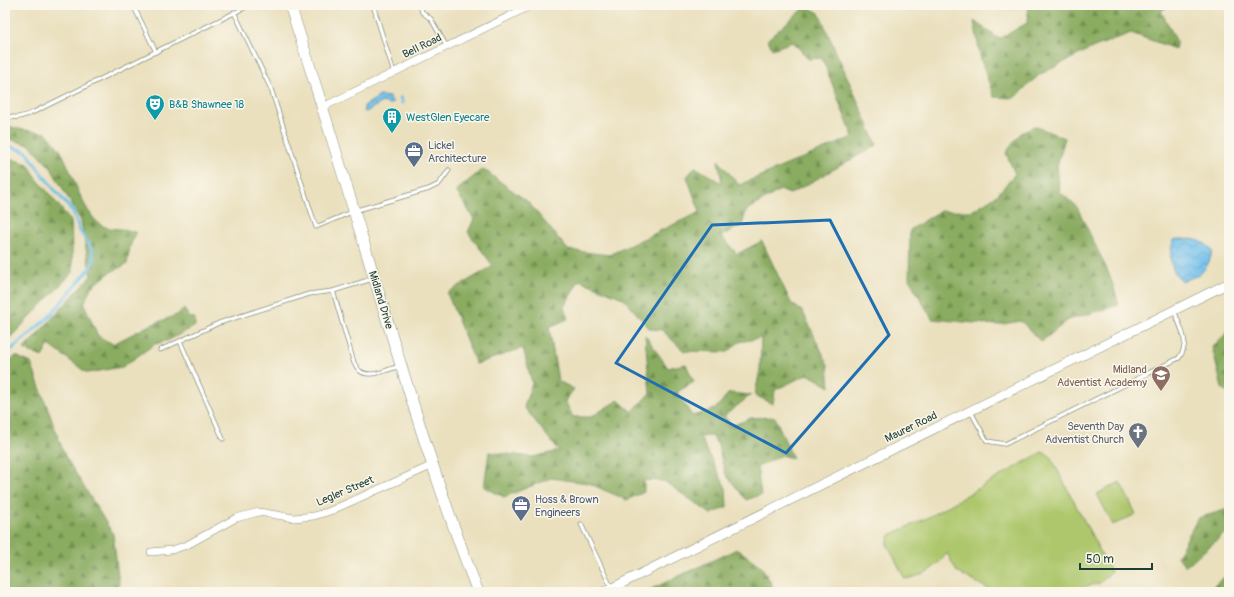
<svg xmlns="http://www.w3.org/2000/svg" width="1234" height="597" font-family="Pangolin,sans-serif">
  <defs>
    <pattern id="forest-firs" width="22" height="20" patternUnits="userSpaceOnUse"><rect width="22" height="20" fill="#8aac60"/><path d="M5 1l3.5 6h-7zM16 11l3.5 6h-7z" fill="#708d50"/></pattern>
    <pattern id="water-waves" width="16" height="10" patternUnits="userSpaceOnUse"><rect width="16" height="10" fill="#72c1ed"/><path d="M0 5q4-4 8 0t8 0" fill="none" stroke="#5d9ec1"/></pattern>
  </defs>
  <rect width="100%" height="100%" fill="#fbf7ec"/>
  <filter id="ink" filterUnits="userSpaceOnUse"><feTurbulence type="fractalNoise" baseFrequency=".025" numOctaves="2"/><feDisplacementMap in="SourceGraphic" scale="8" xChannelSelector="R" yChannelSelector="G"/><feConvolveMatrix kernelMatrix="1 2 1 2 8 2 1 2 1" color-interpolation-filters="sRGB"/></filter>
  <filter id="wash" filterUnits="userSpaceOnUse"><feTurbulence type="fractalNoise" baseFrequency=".012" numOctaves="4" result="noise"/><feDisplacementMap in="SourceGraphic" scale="16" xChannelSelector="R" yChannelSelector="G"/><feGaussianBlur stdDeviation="0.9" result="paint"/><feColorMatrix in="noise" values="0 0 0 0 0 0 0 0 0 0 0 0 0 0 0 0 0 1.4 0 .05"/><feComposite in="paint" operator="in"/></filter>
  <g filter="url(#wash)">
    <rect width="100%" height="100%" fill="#eae0be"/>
    <!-- forest -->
    <path fill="url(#forest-firs)" stroke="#54744a" d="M1029 5H1170L1161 11 1177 42 1175 49 1131 33 1094 47 1039 75 1014 98 994 97 981 60 974 21 999 39 1027 23Z
      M806 6 819 13 877 145 790 194 780 190 746 211 742 225 721 236 737 254 762 241 791 303 803 312 828 365 830 387 808 374 775 390 773 404 755 395 760 369 761 338 739 342 728 352 684 351 662 330 650 329 623 298 579 280 564 307 568 319 549 327 558 381 574 389 565 401 573 417H591L618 400 632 412 650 393 645 335 668 368 686 364 694 382 677 392 692 416 715 409 729 393 751 395 724 416 732 426 751 418 775 417 793 459 782 455 757 467 761 495 746 500 725 473 718 445 712 436 700 437 726 488 727 507 711 514 664 481 644 480V492L627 500 588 483 551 478 504 497 484 487 489 452 533 457 559 451 524 407 532 383 523 348 476 364 447 293 493 266 468 232 474 219 456 191 483 169 528 202 568 250 609 255 700 212 687 177 695 167 722 183 718 160 739 185 853 137 822 58 808 59 793 42 772 49 768 39Z
      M5 125 18 129 46 133C52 140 59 147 63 155 74 177 80 205 98 223 108 232 124 226 136 233L130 246 127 264 111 272 91 287 84 304 98 336 113 344 150 325 177 315 184 309 190 318H195V326L169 340 155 344 122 367 87 373 49 345 42 357 24 349 91 276 81 221 51 168 30 145 5 138Z
      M1034 126 1065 138 1057 166 1060 192 1077 207 1110 276 1119 305 1068 320 1041 342 1021 321 997 325 932 319 909 279 910 230 940 211H972L997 195 1015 174 1006 153 1020 134Z
      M5 157 28 164 38 180 71 221 73 272 5 343Z
      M1229 331V395L1222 388 1212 347Z
      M16 356 31 363 65 456 113 534 120 592H5V364Z
      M1229 506V530L1186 566 1177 557 1198 518 1222 511Z
      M737 549 761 566 776 592H645Z
      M1229 573V592H1207Z"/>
    <!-- green -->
    <path fill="#aec76d" stroke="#668250" d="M1042 452 1050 456 1111 572 1100 583 1063 592H994L957 572 947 553C936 568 924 576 905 579L887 544 890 535 927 518Z
      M1120 482 1136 514 1113 525 1097 494Z"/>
    <!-- water -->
    <path fill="url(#water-waves)" stroke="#487f90" d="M380 96 389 97 393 103 391 104 382 102 366 112 364 111V106Z
      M1178 239C1192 239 1203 238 1212 251 1209 269 1200 276 1182 281 1168 268 1170 257 1173 240Z"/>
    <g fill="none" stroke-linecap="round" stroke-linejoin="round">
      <!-- stream -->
      <path stroke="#72c1ed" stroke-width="3" d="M399 98H401L402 103
        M5 145 27 152 41 173 73 212 80 231 92 249 94 261 87 272 48 318 5 355"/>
    </g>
  </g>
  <g filter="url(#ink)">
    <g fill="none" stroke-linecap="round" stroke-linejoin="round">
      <defs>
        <path id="service" d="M133 5 156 52
          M373 5 394 73
          M420 5 422 12 431 19 447 47
          M234 12 271 89 316 227 354 211 429 189 439 184 449 170
          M5 115C15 120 24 116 34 112L250 5
          M333 291 354 363C356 365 357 369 360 371 370 379 389 369 400 366
          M180 341 223 439
          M160 350 219 323 309 294 333 291 372 279
          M971 412 987 441 1005 444 1179 358C1191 341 1180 328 1174 310
          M581 524 611 587"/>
        <path id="minor" d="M323 107 532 5
          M151 552 172 550 187 545 236 518 259 512 294 518 314 516 330 511 433 465"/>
        <path id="tertiary" d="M604 592 1229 283"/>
        <path id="secondary" d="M290 5C323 106 353 208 384 310 413 405 442 500 478 592"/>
      </defs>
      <!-- service casing -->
      <use href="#service" stroke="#848e79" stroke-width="5"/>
      <!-- minor casing -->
      <use href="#minor" stroke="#848e79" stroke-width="8"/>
      <!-- tertiary casing -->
      <use href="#tertiary" stroke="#848e79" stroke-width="10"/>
      <!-- secondary casing -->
      <use href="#secondary" stroke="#848e79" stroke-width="12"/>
      <!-- service -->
      <use href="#service" stroke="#fff" stroke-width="3.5"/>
      <!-- minor -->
      <use href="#minor" stroke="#fff" stroke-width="7"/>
      <!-- tertiary -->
      <use href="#tertiary" stroke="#fff" stroke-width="9"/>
      <!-- secondary -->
      <use href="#secondary" stroke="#fff" stroke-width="11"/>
    </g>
  </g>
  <!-- marked area -->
  <path fill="none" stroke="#1f6fb2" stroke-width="3" stroke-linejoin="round" d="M830 220 889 335 786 453 616 363 712 225Z"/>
  <!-- icons -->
  <defs>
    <symbol id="theatre-pin" viewBox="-11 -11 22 30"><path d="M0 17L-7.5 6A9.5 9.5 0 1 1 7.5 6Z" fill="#0f9aa8" stroke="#fbf7ec"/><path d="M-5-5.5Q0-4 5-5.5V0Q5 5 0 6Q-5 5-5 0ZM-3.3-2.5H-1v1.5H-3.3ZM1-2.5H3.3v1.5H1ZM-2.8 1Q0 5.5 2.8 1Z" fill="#fff"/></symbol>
    <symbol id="building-pin" viewBox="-11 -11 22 30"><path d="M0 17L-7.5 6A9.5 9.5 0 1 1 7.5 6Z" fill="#0f9aa8" stroke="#fbf7ec"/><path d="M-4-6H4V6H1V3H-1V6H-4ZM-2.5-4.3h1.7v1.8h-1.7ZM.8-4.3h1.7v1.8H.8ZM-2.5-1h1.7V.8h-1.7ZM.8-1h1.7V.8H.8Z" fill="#fff"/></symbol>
    <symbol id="office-pin" viewBox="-11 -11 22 30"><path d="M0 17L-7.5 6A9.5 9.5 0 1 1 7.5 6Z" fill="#5c6f8a" stroke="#fbf7ec"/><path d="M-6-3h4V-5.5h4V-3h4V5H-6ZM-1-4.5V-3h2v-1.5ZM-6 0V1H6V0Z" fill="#fff"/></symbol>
    <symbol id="school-pin" viewBox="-11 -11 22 30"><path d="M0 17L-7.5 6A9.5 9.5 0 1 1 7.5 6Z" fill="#8d6e63" stroke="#fbf7ec"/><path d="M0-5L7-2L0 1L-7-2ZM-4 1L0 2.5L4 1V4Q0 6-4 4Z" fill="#fff"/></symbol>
    <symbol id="church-pin" viewBox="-11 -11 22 30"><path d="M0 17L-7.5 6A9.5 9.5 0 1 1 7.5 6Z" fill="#6b7280" stroke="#fbf7ec"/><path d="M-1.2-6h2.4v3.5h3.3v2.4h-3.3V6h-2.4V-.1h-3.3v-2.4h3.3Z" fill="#fff"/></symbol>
  </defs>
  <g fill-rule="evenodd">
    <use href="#theatre-pin" x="144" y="93" width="22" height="30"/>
    <use href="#building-pin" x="381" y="106" width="22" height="30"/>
    <use href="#office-pin" x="403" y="140" width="22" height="30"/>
    <use href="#school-pin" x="1150" y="364" width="22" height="30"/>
    <use href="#church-pin" x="1127" y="421" width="22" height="30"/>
    <use href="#office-pin" x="510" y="494" width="22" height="30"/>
  </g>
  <g text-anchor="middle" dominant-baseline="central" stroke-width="3" stroke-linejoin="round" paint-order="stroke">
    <!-- street labels -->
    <g font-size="11" fill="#1f3d34" stroke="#fbf7ec">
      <text transform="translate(422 46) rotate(-26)">Bell Road</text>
      <text transform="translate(381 300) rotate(73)">Midland Drive</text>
      <text transform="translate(911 427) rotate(-26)">Maurer Road</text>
      <text transform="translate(345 491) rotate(-23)">Legler Street</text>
    </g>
    <!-- culture labels -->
    <g font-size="11" fill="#0d838f" stroke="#fbf7ec" text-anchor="start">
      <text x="169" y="104">B&amp;B Shawnee 18</text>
      <text x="406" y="117">WestGlen Eyecare</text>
    </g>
    <!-- service labels -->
    <g font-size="11" fill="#4e5e75" stroke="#fbf7ec" text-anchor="start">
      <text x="428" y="145">Lickel<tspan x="428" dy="13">Architecture</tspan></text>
      <text x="535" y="499">Hoss &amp; Brown<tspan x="535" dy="13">Engineers</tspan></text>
    </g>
    <!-- education labels -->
    <g font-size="11" fill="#785e54" stroke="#fbf7ec" text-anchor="end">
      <text x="1147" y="369">Midland<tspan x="1147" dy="13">Adventist Academy</tspan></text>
    </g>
    <!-- worship labels -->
    <g font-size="11" fill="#5b616d" stroke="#fbf7ec" text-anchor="end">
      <text x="1124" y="426">Seventh Day<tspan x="1124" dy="13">Adventist Church</tspan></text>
    </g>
  </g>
  <!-- margin -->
  <rect width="1234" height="597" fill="none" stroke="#fbf7ec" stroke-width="20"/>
  <!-- scale -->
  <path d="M1080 563v6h72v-6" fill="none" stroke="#1f3d34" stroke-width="2"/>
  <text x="1086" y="563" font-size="12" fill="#1f3d34" stroke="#fbf7ec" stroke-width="3" paint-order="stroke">50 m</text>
</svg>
